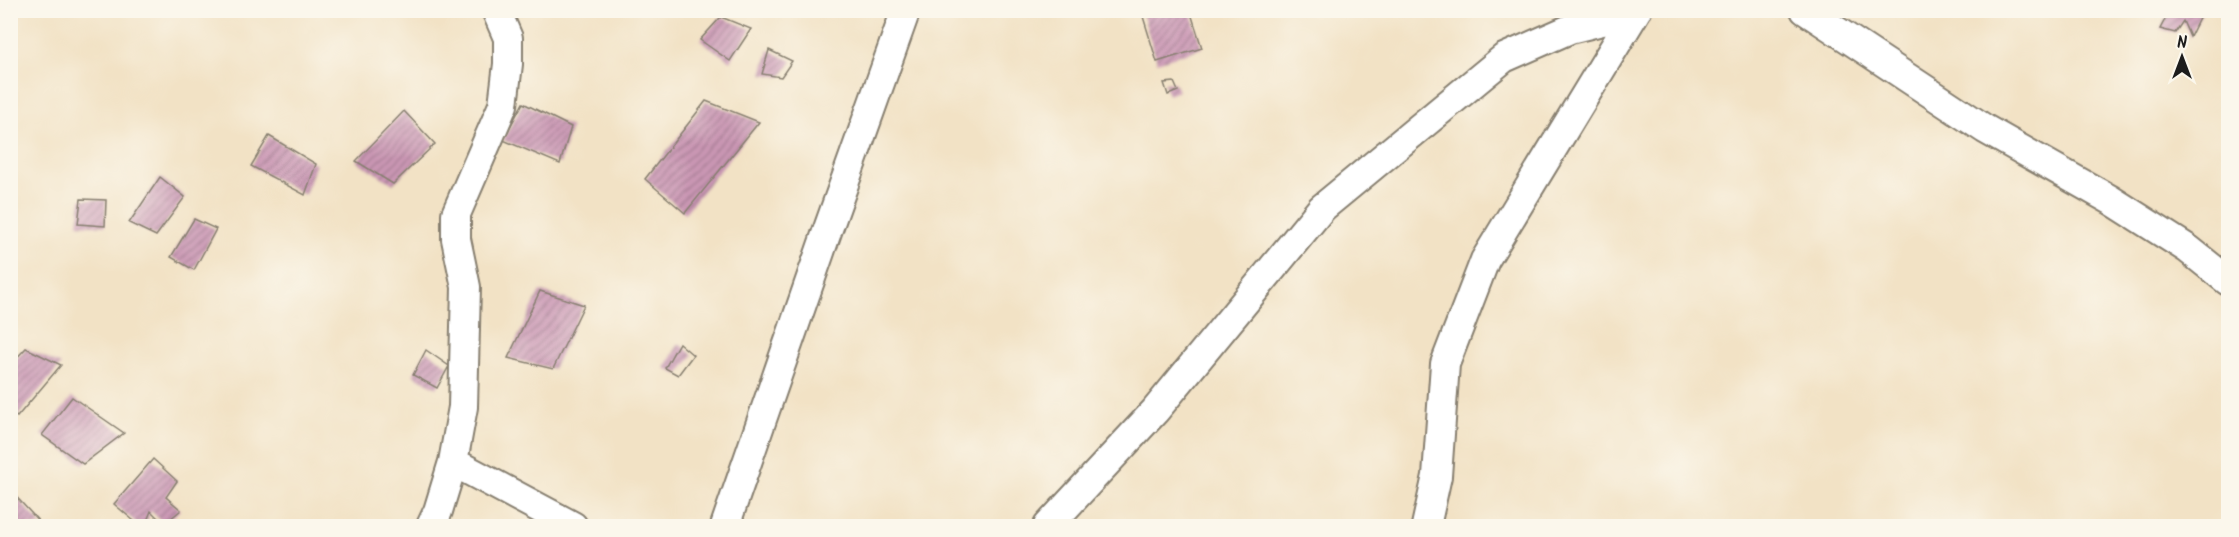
<svg xmlns="http://www.w3.org/2000/svg" width="2239" height="537" font-family="Kalam,sans-serif">
  <defs>
    <pattern id="building-hatch" width="6" height="6" patternUnits="userSpaceOnUse" patternTransform="scale(1.5)"><rect width="6" height="6" fill="#ca97b4"/><path d="M-1 1l2-2M0 6l6-6M5 7l2-2" fill="none" stroke="#a37a92"/></pattern>
  </defs>
  <rect width="100%" height="100%" fill="#fbf7ec"/>
  <filter id="ink" filterUnits="userSpaceOnUse"><feTurbulence type="fractalNoise" baseFrequency=".0167" numOctaves="2"/><feDisplacementMap in="SourceGraphic" scale="12" xChannelSelector="R" yChannelSelector="G"/><feConvolveMatrix kernelMatrix="1 2 1 2 8 2 1 2 1" color-interpolation-filters="sRGB"/></filter>
  <filter id="wash" filterUnits="userSpaceOnUse"><feTurbulence type="fractalNoise" baseFrequency=".008" numOctaves="4" result="noise"/><feDisplacementMap in="SourceGraphic" scale="24" xChannelSelector="R" yChannelSelector="G"/><feGaussianBlur stdDeviation="1.35" result="paint"/><feColorMatrix in="noise" values="0 0 0 0 0 0 0 0 0 0 0 0 0 0 0 0 0 1.4 0 .05"/><feComposite in="paint" operator="in"/></filter>
  <g filter="url(#wash)">
    <rect width="100%" height="100%" fill="#f2e2c5"/>
    <g id="blocks">
      <!-- building -->
      <path fill="url(#building-hatch)" d="M1141 10H1190L1202 48 1157 62Z
        M2167 10H2203L2190 37 2183 21 2175 33 2160 29 2169 12Z
        M721 17 751 29 730 61 700 40Z
        M769 50 792 61 781 77 762 74Z
        M1174 82 1178 91 1168 95 1164 83Z
        M706 101 759 122 685 213 645 179Z
        M523 103 571 127 560 164 503 140Z
        M404 111 435 144 393 184 356 161Z
        M269 136 316 164 305 195 251 166Z
        M160 177 185 197 156 236 129 223Z
        M81 199 106 200 105 226 78 224Z
        M194 219 216 229 194 270 171 257Z
        M540 291 584 305 553 369 508 358Z
        M679 343 693 355 678 375 665 368Z
        M26 348 61 365 17 417 10 413V365Z
        M426 350 449 366 437 388 413 375Z
        M72 397 124 433 83 464 42 435Z
        M153 459 177 481 166 497 181 510 164 524 151 511 145 526H140L114 504Z
        M10 490 43 526H10Z"/>
    </g>
  </g>
  <g filter="url(#ink)">
    <use href="#blocks" fill-opacity="0" stroke="#877f70" stroke-width="1.5"/>
    <g fill="none" stroke-linecap="round" stroke-linejoin="round">
      <defs>
        <path id="street" d="M1805 10 1985 129 2111 200 2188 249 2228 281
          M453 462 573 526
          M431 526 438 511 453 462 463 407 466 287 456 239V214L503 105 508 64V38L496 10
          M725 526 829 226 906 10
          M1048 526 1155 411 1322 208 1504 58 1570 29 1635 13
          M1426 526 1437 476 1445 364 1485 260 1637 10"/>
      </defs>
      <!-- street casing -->
      <use href="#street" stroke="#877f70" stroke-width="32"/>
      <!-- street -->
      <use href="#street" stroke="#fff" stroke-width="28"/>
    </g>
  </g>
  <!-- margin -->
  <rect width="2239" height="537" fill="none" stroke="#fbf7ec" stroke-width="36"/>
  <!-- north arrow -->
  <g transform="translate(2182 57)" stroke="#fbf7ec" stroke-width="4.5" paint-order="stroke">
  <path d="M0-4.5L10 22L0 15L-10 22Z" fill="#1c1c1c"/>
  <text y="-9" font-size="16" font-weight="bold" text-anchor="middle" fill="#1c1c1c">N</text>
  </g>
</svg>
